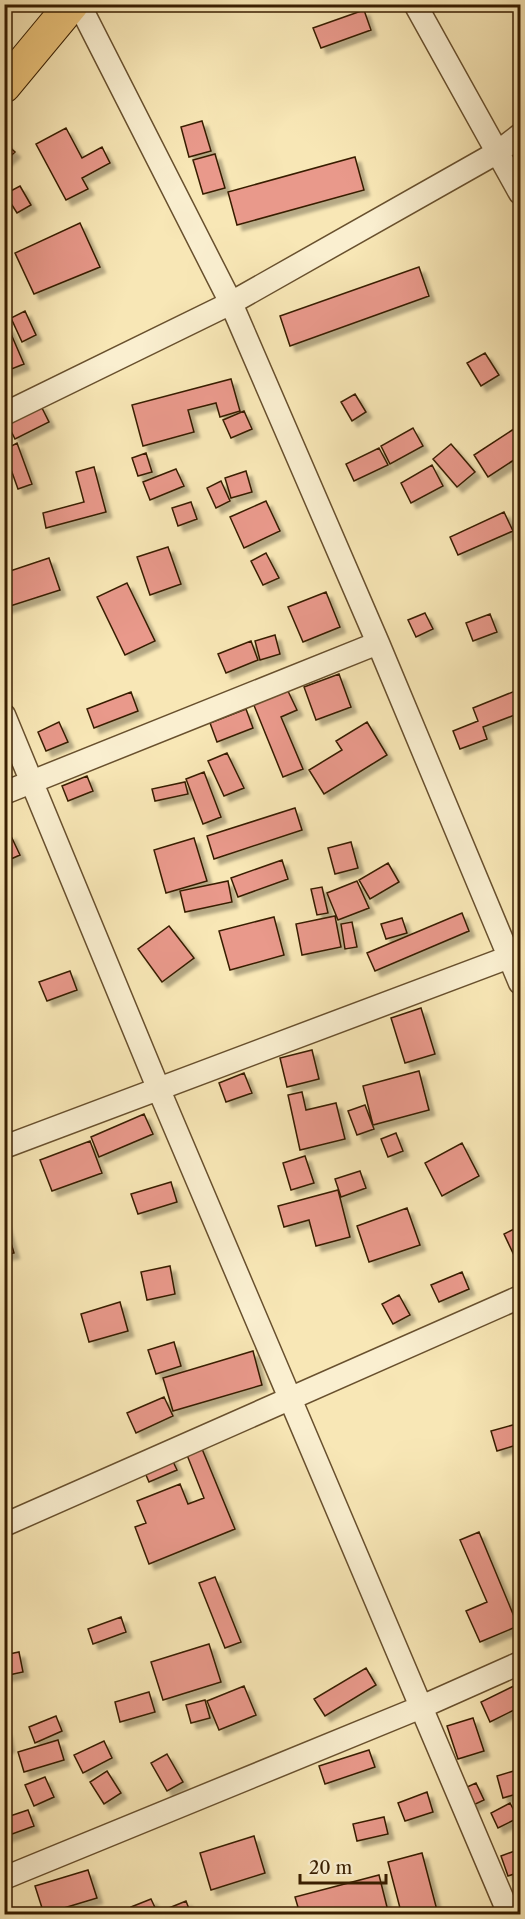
<svg xmlns="http://www.w3.org/2000/svg" width="525" height="1919" font-family="'Libre Caslon Text',serif">
  <defs>
    <filter id="shadow"><feDropShadow dx="5.5" dy="5.5" stdDeviation="1.5" flood-color="#0004"/></filter>
  </defs>
  <rect width="100%" height="100%" fill="#f8e7b6"/>
  <filter id="stains"><feTurbulence type="fractalNoise" baseFrequency=".00333" numOctaves="4"/><feColorMatrix values="0 0 0 0 .2 0 0 0 0 .09 0 0 0 0 .02 0 0 0 .5 -.17"/></filter>
  <radialGradient id="worn" r=".72"><stop offset=".6" stop-color="#630" stop-opacity="0"/><stop offset="1" stop-color="#630" stop-opacity=".3"/></radialGradient>
  <!-- building -->
  <path fill="#e9998b" stroke="#381e01" stroke-width="1.5" filter="url(#shadow)" d="M364 10 371 30 321 48 313 28Z
    M202 121 211 151 189 157 181 127Z
    M66 128 82 158 102 147 110 163 82 178 88 189 66 200 36 144Z
    M4 142 15 152 4 162Z
    M215 154 225 188 203 194 193 160Z
    M355 157 364 190 237 225 228 192Z
    M20 186 31 205 17 213 5 194Z
    M80 223 100 267 34 294 15 253Z
    M419 267 429 296 290 346 280 316Z
    M25 311 36 335 22 342 11 318Z
    M8 327 24 364 4 372V328Z
    M485 353 499 375 481 386 467 363Z
    M231 379 240 411 220 417 216 403 188 410 194 432 143 446 132 405Z
    M355 394 366 412 352 421 341 402Z
    M40 404 49 422 15 439 6 421Z
    M244 411 252 429 231 438 223 420Z
    M520 425V456L488 477 474 455Z
    M413 428 423 446 390 464 381 446Z
    M17 443 32 484 18 489 4 450Z
    M451 444 475 472 457 487 433 459Z
    M379 448 388 465 354 481 346 464Z
    M146 453 152 472 138 476 132 458Z
    M432 465 443 486 411 503 401 483Z
    M94 467 106 512 46 528 43 513 84 502 76 472Z
    M176 469 184 486 150 500 143 482Z
    M246 471 252 492 231 498 225 478Z
    M221 481 230 501 216 508 207 488Z
    M266 501 280 531 244 548 230 517Z
    M191 502 197 519 178 526 172 508Z
    M504 512 513 531 458 555 450 537Z
    M168 547 181 584 150 595 137 557Z
    M266 553 279 578 263 585 251 561Z
    M49 558 60 590 4 608V573Z
    M127 583 155 641 125 655 97 597Z
    M326 592 340 627 303 642 288 607Z
    M425 613 433 629 416 637 408 620Z
    M490 614 497 632 473 641 466 623Z
    M275 635 280 654 260 660 255 641Z
    M251 641 258 660 226 673 218 654Z
    M339 674 351 707 316 720 304 687Z
    M287 689 297 710 281 717 303 769 283 777 253 703Z
    M520 689V713L483 727 487 739 460 749 453 731 478 721 473 708Z
    M131 692 138 711 94 728 87 709Z
    M246 709 253 728 217 742 210 723Z
    M59 722 68 742 46 751 38 732Z
    M367 722 387 755 324 794 309 770 342 750 336 741Z
    M227 753 244 788 224 796 208 761Z
    M204 772 221 817 203 824 186 779Z
    M87 776 93 791 68 801 62 786Z
    M185 782 188 794 155 801 152 789Z
    M520 803V820L515 805Z
    M295 808 302 830 214 859 207 836Z
    M10 834 20 855 4 862V837Z
    M194 838 207 881 166 893 154 850Z
    M351 842 358 868 335 874 328 848Z
    M282 860 288 879 238 897 231 878Z
    M388 863 399 882 370 899 359 880Z
    M228 881 232 902 185 912 180 891Z
    M357 881 369 908 338 920 327 893Z
    M322 887 328 913 317 915 311 889Z
    M462 913 469 931 375 971 367 953Z
    M335 916 341 947 302 955 296 924Z
    M274 917 284 955 230 970 219 931Z
    M402 918 407 933 386 939 381 924Z
    M352 922 357 947 345 949 341 924Z
    M169 926 194 958 162 982 138 949Z
    M70 971 77 990 47 1001 39 982Z
    M421 1008 435 1054 405 1063 391 1018Z
    M312 1050 319 1079 287 1087 280 1058Z
    M419 1071 429 1110 373 1125 363 1086Z
    M244 1073 252 1093 226 1102 219 1083Z
    M302 1092 306 1110 336 1103 345 1139 300 1150 288 1095Z
    M365 1105 374 1129 357 1135 348 1111Z
    M144 1114 153 1134 99 1157 91 1137Z
    M396 1133 403 1151 388 1157 381 1139Z
    M90 1141 102 1173 52 1191 40 1160Z
    M462 1143 479 1176 442 1196 425 1163Z
    M305 1156 314 1183 291 1190 283 1163Z
    M360 1171 366 1188 341 1197 335 1179Z
    M171 1182 177 1202 138 1214 131 1194Z
    M338 1190 350 1237 316 1246 309 1220 284 1227 278 1206Z
    M407 1208 420 1245 369 1262 357 1226Z
    M4 1220 14 1253 4 1255Z
    M520 1226V1268L504 1234Z
    M170 1266 175 1294 147 1300 141 1272Z
    M462 1272 469 1289 439 1302 431 1285Z
    M399 1295 410 1315 393 1324 382 1304Z
    M120 1302 128 1331 89 1342 81 1314Z
    M174 1342 181 1366 156 1374 148 1350Z
    M253 1351 262 1385 173 1411 163 1378Z
    M164 1397 173 1416 136 1433 127 1413Z
    M520 1423V1444L497 1451 491 1431Z
    M200 1444 235 1529 149 1564 135 1527 146 1523 137 1501 180 1484 188 1504 204 1498 185 1450Z
    M170 1455 177 1470 149 1482 143 1468Z
    M479 1532 518 1626 480 1642 466 1611 487 1602 460 1540Z
    M215 1577 241 1642 225 1648 199 1583Z
    M121 1617 126 1632 93 1644 88 1629Z
    M209 1644 221 1682 163 1700 151 1662Z
    M19 1652 23 1672 4 1676V1655Z
    M366 1668 376 1685 325 1716 314 1699Z
    M520 1683V1707L490 1722 481 1702Z
    M244 1686 256 1715 219 1730 207 1701Z
    M149 1692 155 1712 120 1722 115 1702Z
    M205 1700 210 1718 191 1723 186 1705Z
    M56 1716 62 1731 35 1743 29 1727Z
    M473 1718 484 1751 458 1759 447 1726Z
    M6 1731 9 1747 4 1748V1732Z
    M58 1740 64 1760 24 1772 18 1752Z
    M104 1741 112 1758 83 1773 74 1755Z
    M369 1750 375 1767 325 1784 319 1766Z
    M167 1754 183 1782 167 1791 151 1763Z
    M517 1770 520 1793 503 1798 497 1776Z
    M107 1771 121 1793 104 1804 90 1782Z
    M45 1777 54 1797 34 1806 25 1785Z
    M476 1783 484 1800 467 1808 458 1791Z
    M427 1792 433 1812 405 1821 398 1803Z
    M510 1803 518 1818 498 1828 491 1813Z
    M28 1810 34 1826 4 1837V1818Z
    M384 1817 388 1834 357 1841 353 1824Z
    M254 1836 265 1873 211 1890 200 1853Z
    M520 1849V1872L508 1876 501 1856Z
    M422 1853 438 1914H300L295 1897 379 1875 388 1911 400 1908 388 1862Z
    M88 1870 97 1898 44 1914 35 1886Z
    M151 1899 158 1914H134L131 1907Z
    M186 1901 191 1914H172L169 1908Z"/>
  <g fill="none" stroke-linecap="round" stroke-linejoin="round">
    <defs>
      <path id="minor" d="M79 4 231 303 378 643 520 983
        M415 4 520 193
        M4 414 231 303 498 152 520 135
        M4 715 159 1090 509 1914
        M4 793 378 643
        M4 1147 520 953
        M4 1525 520 1297
        M4 1878 419 1708 520 1663"/>
      <path id="trunk" d="M4 86 72 4"/>
    </defs>
    <!-- minor casing -->
    <use href="#minor" stroke="#68502e" stroke-width="25"/>
    <!-- trunk casing -->
    <use href="#trunk" stroke="#381e01" stroke-width="35"/>
    <!-- minor -->
    <use href="#minor" stroke="#faefd0" stroke-width="22"/>
    <!-- trunk -->
    <use href="#trunk" stroke="#ecc47b" stroke-width="33"/>
  </g>
  <!-- margin -->
  <rect width="525" height="1919" fill="none" stroke="#f8e7b6" stroke-width="24"/>
  <rect x="6" y="6" width="513" height="1907" fill="none" stroke="#381e01" stroke-width="3"/>
  <rect x="12" y="12" width="501" height="1895" fill="none" stroke="#381e01" stroke-width="1.5"/>
  <!-- scale -->
  <path d="M300 1874v9h86v-9" fill="none" stroke="#381e01" stroke-width="3"/>
  <text x="309" y="1874" font-size="18" fill="#381e01" stroke="#faefd0" stroke-width="4.5" paint-order="stroke">20 m</text>
  <rect width="100%" height="100%" filter="url(#stains)"/>
  <rect width="100%" height="100%" fill="url(#worn)"/>
</svg>
